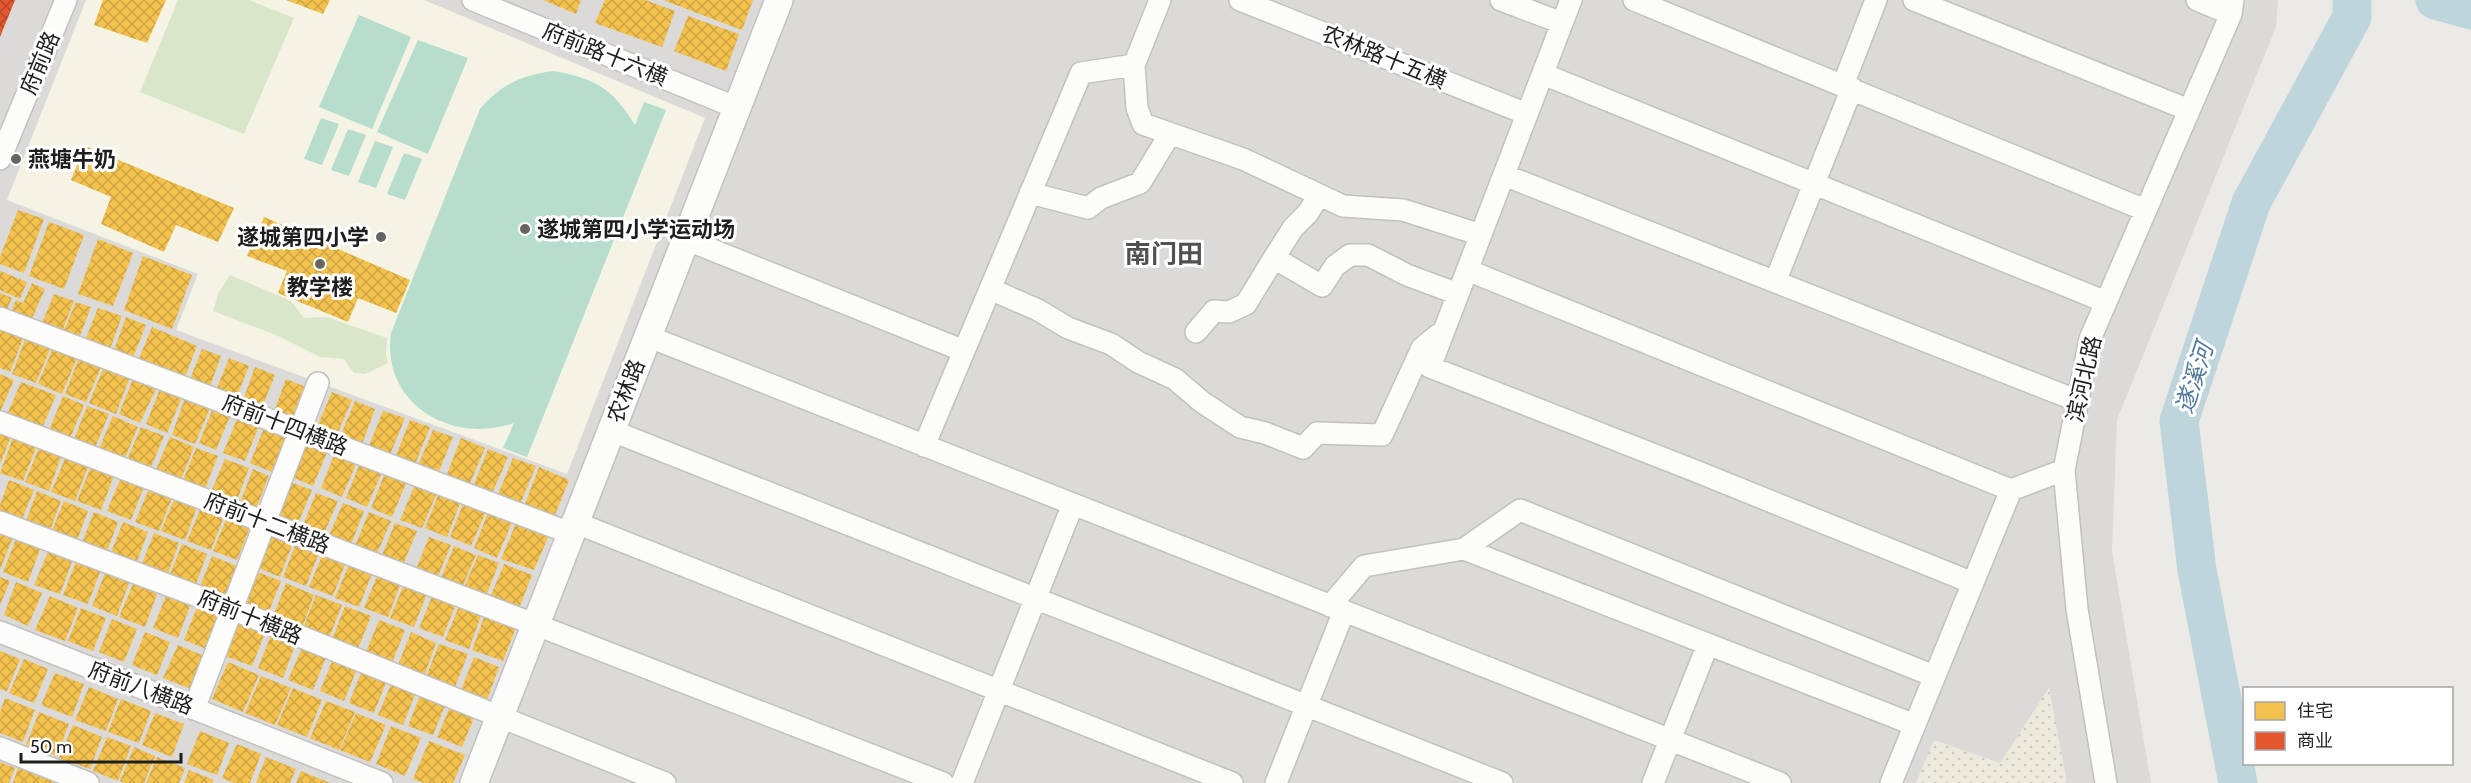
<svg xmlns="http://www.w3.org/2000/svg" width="2471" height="783" font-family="Cabin,'Noto Sans SC',sans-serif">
  <defs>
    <pattern id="farmland-dots" width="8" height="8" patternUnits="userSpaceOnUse" patternTransform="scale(1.5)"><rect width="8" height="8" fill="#ebeadc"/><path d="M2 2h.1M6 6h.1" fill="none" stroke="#c9c8bc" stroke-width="1.8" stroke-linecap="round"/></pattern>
    <pattern id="homes-cross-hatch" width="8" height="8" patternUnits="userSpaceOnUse" patternTransform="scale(1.5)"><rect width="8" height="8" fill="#f2c14e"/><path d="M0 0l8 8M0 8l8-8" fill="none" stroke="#cfa544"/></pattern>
    <pattern id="shops-cross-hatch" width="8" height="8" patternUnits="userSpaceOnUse" patternTransform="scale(1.5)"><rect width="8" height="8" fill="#e4572e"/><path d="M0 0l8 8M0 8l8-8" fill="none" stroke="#b84727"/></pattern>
  </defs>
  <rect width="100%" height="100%" fill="#eceae7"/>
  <!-- residential -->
  <path fill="#dbdad8" d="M0 0H2278L2276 27 2117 420 2112 551 2151 783H0Z"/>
  <!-- education -->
  <path fill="#f4f3e4" d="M86 0H424L705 118 567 474 176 330 198 274 7 200Z"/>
  <!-- farmland -->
  <path fill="url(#farmland-dots)" d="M2049 688 2067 783H1916L1934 740 2000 763Z"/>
  <!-- garden -->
  <path fill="#dae6c9" d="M178 0H249L294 18 244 134 140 92Z
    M230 275 291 301 304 318 327 317 387 338 386 355 388 363 365 374 354 373 344 359 320 357 276 335 213 311 219 292Z"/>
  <!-- pitch -->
  <path fill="#b7decc" d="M359 15 411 37 372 129 319 107Z
    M418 40 468 58 428 154 377 132Z
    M553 71C595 78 612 88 635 125L644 102 666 110 527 457 503 448 514 423C452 445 381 404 391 333L480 109C500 85 522 75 553 71Z
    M321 118 339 124 322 165 304 159Z
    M348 129 366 135 349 176 331 170Z
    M375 141 393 147 376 188 358 182Z
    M404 153 422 159 405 200 387 194Z"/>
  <!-- homes -->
  <path fill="url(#homes-cross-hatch)" d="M103 0H166L147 43 94 25Z
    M286 0H330L323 14Z
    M543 0H581L576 14Z
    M605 0H645L675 11 662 47 595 23Z
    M663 0H753L742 30Z
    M688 16 739 34 726 71 674 51Z
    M85 146 234 208 218 242 176 225 164 252 101 224 111 197 71 180Z
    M18 210 44 219 24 273 0 264V257Z
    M264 217 410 280 396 313 358 298 348 322 278 293 287 271 247 256Z
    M49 222 84 235 64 289 29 276Z
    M98 239 133 253 113 306 78 294Z
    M143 256 192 275 172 329 124 310Z
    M0 271 27 282 20 299 0 290Z
    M32 283 45 289 30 323 10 315 16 300 23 303Z
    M0 293 12 298 6 312 0 310Z
    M54 294 74 301 61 334 41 326Z
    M76 302 91 307 78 341 62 335Z
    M98 308 122 316 109 352 84 343Z
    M126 317 146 325 132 360 113 353Z
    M0 326 24 336 10 372 0 368Z
    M152 327 197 346 183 382 137 363Z
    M26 337 51 347 36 383 12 374Z
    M53 348 77 358 62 394 38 384Z
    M202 349 221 356 208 392 188 384Z
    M79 358 101 367 86 402 65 394Z
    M229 358 249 366 235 401 215 393Z
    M104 367 130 377 116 414 89 403Z
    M255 367 275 375 261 410 242 403Z
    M0 374 14 380 0 412Z
    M133 379 156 389 140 423 119 414Z
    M286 379 306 387 292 422 273 414Z
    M21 382 56 395 41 431 6 417Z
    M160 389 182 397 167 433 146 424Z
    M332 392 352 400 336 437 316 429Z
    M63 396 84 405 69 441 48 433Z
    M185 398 210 408 195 444 172 435Z
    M355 401 375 409 361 447 339 439Z
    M87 406 109 414 94 450 73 442Z
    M213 408 230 416 216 450 199 443Z
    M383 411 405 418 389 457 368 448Z
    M113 416 138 427 124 460 98 451Z
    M238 417 259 426 245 461 223 453Z
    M410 420 430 427 414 467 395 458Z
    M141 427 164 436 149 472 126 462Z
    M264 428 286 437 272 472 250 463Z
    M0 429 12 434 0 464Z
    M433 430 453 437 437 476 417 468Z
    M14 435 37 445 23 481 0 473Z
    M170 437 194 447 180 482 155 472Z
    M461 438 485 448 468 488 445 479Z
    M306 442 328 450 313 486 292 477Z
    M40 445 62 454 49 491 25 482Z
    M196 448 218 456 204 491 182 483Z
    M488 449 508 457 491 496 472 489Z
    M335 453 357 462 342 497 321 488Z
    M66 456 89 464 75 501 51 492Z
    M513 458 536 466 519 507 496 499Z
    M225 459 249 468 236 503 210 494Z
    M360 463 382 472 367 507 346 498Z
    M92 464 115 473 101 510 77 501Z
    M539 467 569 480 553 520 523 509Z
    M253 469 269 476 255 511 239 505Z
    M385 473 407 481 392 517 371 508Z
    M122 475 145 484 131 520 107 511Z
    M9 480 34 490 21 522 0 515V505Z
    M290 482 312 490 297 526 276 517Z
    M415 485 437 493 422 528 400 520Z
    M150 486 173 495 159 531 135 522Z
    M37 491 61 501 49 533 25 524Z
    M316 493 338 501 323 536 302 528Z
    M439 493 461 501 447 537 425 528Z
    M176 495 198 504 185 540 161 531Z
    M64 501 88 511 76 543 51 533Z
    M464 502 486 511 471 546 450 537Z
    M343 503 364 511 350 547 328 538Z
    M202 505 225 514 211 550 187 541Z
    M489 510 513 520 497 558 474 548Z
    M94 512 118 522 106 554 81 545Z
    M369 512 391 521 376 556 354 548Z
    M228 515 251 524 237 560 213 551Z
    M517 521 549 535 534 570 501 559Z
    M123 522 148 532 136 564 110 555Z
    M395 523 417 531 402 567 381 558Z
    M271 531 294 540 280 577 256 567Z
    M154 533 179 543 167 576 141 566Z
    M0 534 12 539 0 570Z
    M429 537 451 545 436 581 415 572Z
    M16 539 40 549 28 582 3 572Z
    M297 541 320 550 306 586 283 577Z
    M182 544 207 554 195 587 169 577Z
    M454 546 476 555 461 590 440 581Z
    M324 551 347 559 333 596 309 587Z
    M48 552 72 562 60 594 34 585Z
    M478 555 499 563 485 598 463 590Z
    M212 556 237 566 225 598 199 589Z
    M76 562 100 572 88 604 63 595Z
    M350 562 373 571 359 607 335 598Z
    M504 564 532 575 518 611 489 600Z
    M255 571 281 581 268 614 242 604Z
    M379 571 402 580 388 617 364 608Z
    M105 573 129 583 117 616 92 606Z
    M0 577 10 581 0 605Z
    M16 582 42 593 28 626 4 615Z
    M405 582 428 591 414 627 390 618Z
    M286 583 314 595 302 628 273 616Z
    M133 584 157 594 145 627 119 617Z
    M434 592 457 601 443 637 419 628Z
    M316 595 342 605 329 638 303 628Z
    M50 596 78 608 65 641 35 630Z
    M166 596 190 606 178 638 153 628Z
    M460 604 482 613 469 649 445 640Z
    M345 606 371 616 358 649 332 639Z
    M197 607 221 617 209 650 184 640Z
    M81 608 106 618 93 651 68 641Z
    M486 612 517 625 503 661 472 650Z
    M112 619 137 629 124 662 99 652Z
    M379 620 405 630 392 663 366 652Z
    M238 624 265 633 252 666 225 656Z
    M145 632 170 642 157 675 132 665Z
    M411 632 436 643 424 676 398 665Z
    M271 635 295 645 283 678 258 668Z
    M439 644 468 654 455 687 426 677Z
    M178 645 204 656 191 689 163 678Z
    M302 648 326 657 313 690 288 680Z
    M0 651 20 659 7 691 0 689Z
    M474 657 499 667 487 700 461 690Z
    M24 659 48 669 34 703 9 693Z
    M333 659 357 669 344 701 320 691Z
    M228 662 259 675 243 712 212 699Z
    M362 670 387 680 374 713 349 703Z
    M55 673 84 684 72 717 41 705Z
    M261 676 291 688 275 725 245 713Z
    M392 682 416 692 403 725 378 715Z
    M89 687 118 699 106 731 75 720Z
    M293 688 322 700 307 737 277 725Z
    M421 693 446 703 433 735 408 726Z
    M5 698 35 710 23 742 0 733V712Z
    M121 699 151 711 139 743 108 732Z
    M326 701 355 712 339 750 310 738Z
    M451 705 475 715 462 747 437 737Z
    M39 712 69 724 57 756 26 745Z
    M155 713 184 724 172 757 142 745Z
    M356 713 386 725 370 762 340 750Z
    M73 725 102 737 90 769 59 758Z
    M391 726 421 738 405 776 376 764Z
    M200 731 229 743 217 775 187 764Z
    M107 737 131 746 118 781 93 771Z
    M429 741 465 755 453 783H424L413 779Z
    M237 744 261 754 250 783H234L222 778Z
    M134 747 155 756 144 783H124L120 781Z
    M157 757 185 768 179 783H146Z
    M266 757 296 769 290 783H256Z
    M0 762 15 768 9 783H0Z
    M18 768 56 783H13Z
    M189 770 214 780 212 783H184Z
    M301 771 330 783H296Z"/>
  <!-- shops -->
  <path fill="url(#shops-cross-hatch)" d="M0 0H15L0 37Z"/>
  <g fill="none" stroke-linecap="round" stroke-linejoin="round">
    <!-- river -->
    <path stroke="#bed6db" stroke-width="39" d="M2435 0 2471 10
      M2238 783 2197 570 2179 421 2251 203 2352 17V0"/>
    <defs>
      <path id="minor" d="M473 0 737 108
        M1240 0 1527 114
        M1501 0 1562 23
        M1571 0 1430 367 1693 470 1973 583
        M1634 0 2145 210
        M1914 0 2189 110
        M2197 0 2231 14
        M1134 65 1137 108 1143 124 1243 159 1343 206 1403 210 1481 235
        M1543 74 2106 302
        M1843 85 1876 0
        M0 159 66 0
        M1504 175 2078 401
        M1030 193 1088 208 1101 198 1140 183 1170 134
        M1319 195 1308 213 1293 228 1274 258 1322 286 1335 266 1350 255H1368L1407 275 1458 294
        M685 239 964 351
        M1467 270 2011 490
        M1775 282 1852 88
        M990 289 1038 310 1068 328 1111 344 1138 362 1175 379 1202 402 1240 427 1265 433 1303 448 1317 433 1382 435 1422 348 1438 335
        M0 318 570 533
        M1196 332 1214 311 1229 312 1246 304 1274 258
        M647 336 1780 783
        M0 422 534 624 943 783
        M610 430 1502 783
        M924 446 1081 73 1134 65 1160 0
        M0 522 232 609 665 783
        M574 522 1232 783
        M1464 549 1915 725
        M1330 606 1364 566 1464 549 1520 510 1934 676
        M0 632 382 783
        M194 709 318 383
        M0 748 88 783
        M962 783 1073 504
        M1276 783 1344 611
        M1653 783 1708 644
        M1891 783 2011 490 2064 470
        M2106 783 2077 609 2064 470 2090 339 2231 14 2233 0"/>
      <path id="tertiary" d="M474 783 779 0"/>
    </defs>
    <!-- minor casing -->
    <use href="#minor" stroke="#c2c1bf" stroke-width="24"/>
    <!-- tertiary casing -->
    <use href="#tertiary" stroke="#c2c1bf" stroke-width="30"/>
    <!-- minor -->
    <use href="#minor" stroke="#fcfcfb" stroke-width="21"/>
    <!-- tertiary -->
    <use href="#tertiary" stroke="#fcfcfb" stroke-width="27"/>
  </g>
  <!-- markers -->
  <g fill="#666564" stroke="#fff" stroke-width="2">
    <circle cx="16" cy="159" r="6"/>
    <circle cx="525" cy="229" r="6"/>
    <circle cx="381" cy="237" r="6"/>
    <circle cx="320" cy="264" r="6"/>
  </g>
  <g text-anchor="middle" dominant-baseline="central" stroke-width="6" stroke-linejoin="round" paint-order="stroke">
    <!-- street labels -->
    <g font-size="22" fill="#1e1e1e" stroke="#fff">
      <text transform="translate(605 54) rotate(22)">府前路十六横</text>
      <text transform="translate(1384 57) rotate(22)">农林路十五横</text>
      <text transform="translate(40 63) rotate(-67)">府前路</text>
      <text transform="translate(2084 379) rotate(-77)">滨河北路</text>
      <text transform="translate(626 391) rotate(-69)">农林路</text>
      <text transform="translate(285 425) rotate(21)">府前十四横路</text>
      <text transform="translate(267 523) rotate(21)">府前十二横路</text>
      <text transform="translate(250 617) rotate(22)">府前十横路</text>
      <text transform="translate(141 688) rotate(21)">府前八横路</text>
    </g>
    <!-- poi labels -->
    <g font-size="22" font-weight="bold" fill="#1e1e1e" stroke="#fff" text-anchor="start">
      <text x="28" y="159">燕塘牛奶</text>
      <text x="537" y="229">遂城第四小学运动场</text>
      <text x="369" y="237" text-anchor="end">遂城第四小学</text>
      <text x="320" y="287" text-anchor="middle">教学楼</text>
    </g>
    <!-- water labels -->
    <g font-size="24" font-style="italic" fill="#537a9b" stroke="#fff">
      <text transform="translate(2194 378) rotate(-72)">遂溪河</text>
    </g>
    <!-- quarter labels -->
    <g font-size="26" font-weight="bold" fill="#515151" stroke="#fff">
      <text x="1164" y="254">南门田</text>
    </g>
  </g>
  <!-- legend -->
  <rect x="2243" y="687" width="210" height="78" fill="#ffffff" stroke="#a5a5a5" stroke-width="1.5"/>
  <rect x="2255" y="702" width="30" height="18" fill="#f2c14e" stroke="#a5a5a5" stroke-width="1.5"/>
  <text x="2297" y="717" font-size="18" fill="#1e1e1e">住宅</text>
  <rect x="2255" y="732" width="30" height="18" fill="#e4572e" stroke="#a5a5a5" stroke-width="1.5"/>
  <text x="2297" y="747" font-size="18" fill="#1e1e1e">商业</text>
  <!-- scale -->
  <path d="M21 753v9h160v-9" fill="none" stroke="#1e1e1e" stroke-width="3"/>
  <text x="30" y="753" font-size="18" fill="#1e1e1e" stroke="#ffffff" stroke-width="4.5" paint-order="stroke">50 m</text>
</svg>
